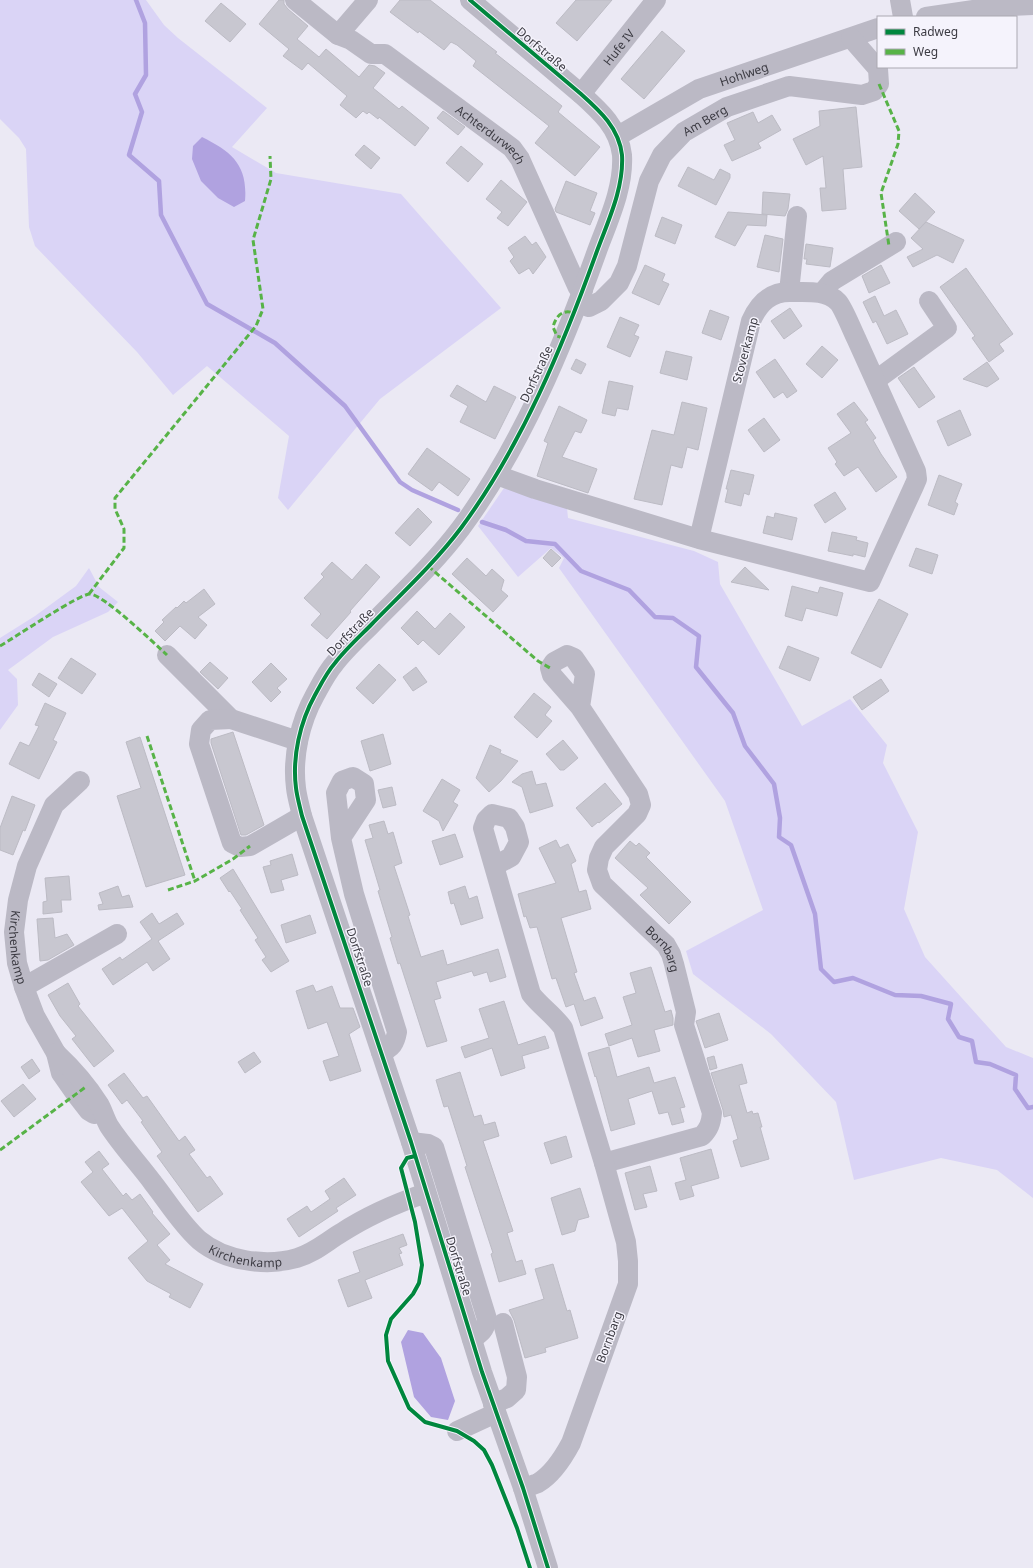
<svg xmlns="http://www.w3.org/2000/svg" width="1033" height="1568" font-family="'Noto Sans',sans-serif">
  <rect width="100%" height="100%" fill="#ebe9f4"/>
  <!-- green -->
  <path fill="#dad4f6" d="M0 0H146L164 25 178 38 267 108 232 147 276 173 401 194 501 308 380 399 288 510 278 498 289 436 207 366 173 395 137 352 35 246 29 227 26 149 19 138 0 119Z
    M504 488 567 508 568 518 694 551 718 562 720 584 802 726 850 699 887 745 883 763 918 832 904 909 925 957 1006 1047 1033 1058V1198L997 1170 941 1158 854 1180 836 1102 771 1034 693 974 686 951 763 910 725 801 559 568 564 558 551 548 518 577 478 526Z
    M89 568 99 587 118 602 108 612 53 637 8 670 17 679 18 705 0 730V638L35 616 76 586Z"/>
  <!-- water -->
  <path fill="#b0a2e0" d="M202 137C232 152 248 165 245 201L234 207 218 198 201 181 192 159 193 146Z
    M408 1330 423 1333 441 1358 455 1401 448 1420 431 1417 414 1397 401 1342Z"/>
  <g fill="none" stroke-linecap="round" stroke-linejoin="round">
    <!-- stream -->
    <path stroke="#b0a2e0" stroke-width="4.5" d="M136 0 145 23 146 75 135 94 142 112 129 155 159 181 161 215 207 304 275 343 345 406 400 482 412 490 458 510
      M482 522 506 530 526 541 555 544 581 571 629 590 655 617 673 618 699 636 696 667 733 713 745 746 774 784 780 818 779 837 791 845 815 914 821 969 834 982 853 978 895 995 921 996 951 1004 948 1019 959 1037 972 1041 976 1062 990 1064 1016 1075 1015 1089 1028 1108 1033 1107"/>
  </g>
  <!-- building -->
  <path fill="#c8c7d0" stroke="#bcbbc4" d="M279 0H284V4L288 9 308 26 297 39 319 57 326 49 359 77 369 65 375 66 385 73 373 88 399 109 402 106 429 128 415 146 379 117 378 119 369 112 367 114 363 111 356 118 340 105 347 96 308 63 302 70 283 56 289 49 259 24Z
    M400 0H430L497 52 495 53 562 106 558 112 600 147 575 176 535 143 549 126 473 66 476 61 457 45 451 42 444 50 419 31 418 33 390 12Z
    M576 0H612L577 41 556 23Z
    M221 3 246 24 230 42 205 21Z
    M662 31 685 51 644 99 621 79Z
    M856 107 862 167 843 169 846 209 822 211 820 188H826L823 156 806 165 793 139 820 126 819 111Z
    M443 111 465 127 458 135 437 118Z
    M753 112 758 123 772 115 781 130 758 143 761 148 732 161 724 145 735 140 727 123Z
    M364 145 380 158 371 169 355 155Z
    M461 146 483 164 468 182 446 163Z
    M688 167 714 180 720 169 730 174V178L716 205 678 186Z
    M501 180 527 202 508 226 497 218 502 212 486 199Z
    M566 181 597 193 590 211 595 213 590 225 556 212 555 209Z
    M763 192 790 194 788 209 785 216 762 214Z
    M915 193 935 212 919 229 899 211Z
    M728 212 767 215 766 226 747 225 735 246 715 237Z
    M662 217 682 225 675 244 655 236Z
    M926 222 964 240 953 263 937 255 913 267 907 257 923 249 911 238Z
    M765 235 783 239 779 272 757 267Z
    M525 236 532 245 536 242 546 257 533 274 529 268 519 274 510 261 514 257 508 248Z
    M806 244 833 248 830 267 806 264 807 259H804Z
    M645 265 665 274 662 281 669 284 659 305 632 293Z
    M881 265 890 283 869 293 862 276Z
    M966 268 1013 334 999 344 1004 351 989 362 972 338 975 336 940 287Z
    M875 296 884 316 896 310 908 334 887 344 876 321 873 323 863 302Z
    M790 308 802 326 784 339 771 321Z
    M710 310 729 317 721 340 702 333Z
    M620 317 639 325 634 335 639 337 630 357 607 347Z
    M822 346 838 360 822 378 806 364Z
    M666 351 692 357 687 380 660 373Z
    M576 359 586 364 581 374 571 369Z
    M775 359 797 391 787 398 783 392 774 398 756 372Z
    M987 362 999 379 987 387 963 379Z
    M914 367 935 397 919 408 898 378Z
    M609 381 633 386 628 410 617 408 615 416 602 413Z
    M457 385 486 402 494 386 516 397 495 439 460 422 468 406 450 396Z
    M682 402 707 408 698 450 687 447 682 468 671 465 662 505 634 499 652 430 674 435Z
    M854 402 868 420 865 422 876 438 873 440 881 454 897 477 876 492 858 467 844 476 835 464 837 462 828 448 851 433 837 414Z
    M559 406 587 420 581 433 575 431 562 457 597 469 588 493 537 476 548 443 544 441Z
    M960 410 971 435 948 446 937 421Z
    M764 418 780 440 764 452 748 430Z
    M427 448 470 479 458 496 439 482 432 491 408 474Z
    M731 470 754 475 749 495 744 493 741 506 725 502 728 489H726Z
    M939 475 962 484 955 502 958 504 954 515 928 505Z
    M835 492 846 509 825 523 814 505Z
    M418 508 432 522 410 546 395 533Z
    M775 513 797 518 792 540 763 533 767 516 774 518Z
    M832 532 857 537 856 540 868 543 865 557 853 554V556L828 551Z
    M916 548 938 555 932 574 909 566Z
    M551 549 561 558 552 567 543 558Z
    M467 558 486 576 492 569 504 580 501 590 508 596 493 612 452 574Z
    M332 562 352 580 366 564 380 577 350 611 351 612 327 639 311 625 321 614 304 598 324 577 321 574Z
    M745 567 769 590 731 582Z
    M792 586 818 593 820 587 843 593 837 616 806 608 802 621 785 616Z
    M204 589 215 604 198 617 207 625 195 639 180 626 165 641 155 631 164 622 162 620 176 607 177 608 184 601 186 603Z
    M879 599 908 614 881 668 851 653Z
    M417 611 435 629 450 613 465 627 439 655 423 640 418 645 401 628Z
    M788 646 819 658 810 681 779 668Z
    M71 658 96 674 82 694 58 678Z
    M210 662 228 678 218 689 200 672Z
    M271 663 287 679 277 688 281 692 271 702 252 682Z
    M379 664 396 680 373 704 356 688Z
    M416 667 427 682 413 691 403 677Z
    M39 673 57 684 49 697 32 685Z
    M881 679 889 691 862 710 853 697Z
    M534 693 551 707 545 715 552 721 537 738 514 717Z
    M45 703 66 713 53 740 57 742 39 779 9 764 20 742 29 746 39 726 35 725Z
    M233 732 264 825 246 835H241L211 743V739Z
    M383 734 391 764 370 771 361 741Z
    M140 737 185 875 146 887 117 796 141 788 126 742Z
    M563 740 578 758 564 770H560L546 754Z
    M490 745 501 750 500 753 518 761 501 781 489 792 476 778Z
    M532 771 536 785 546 783 553 806 530 813 522 787 512 782 522 774Z
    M442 779 460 790 453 802 458 805 443 831 439 821 423 811Z
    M605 783 622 804 599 823 598 822 592 827 576 808Z
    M392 787 396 805 383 808 378 790Z
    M12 796 35 805 25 831 23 830 13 855 0 850V828Z
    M384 821 388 834 393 832 402 863 394 866 410 915 408 916 421 957 443 950 447 965 498 949 506 977 490 982 487 972 474 976 472 971 436 982 441 998 434 1000 447 1041 427 1047 400 963 398 964 390 938 392 937 378 891 380 890 365 840 373 838 369 825Z
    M455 834 463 857 440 865 432 841Z
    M556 840 560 848 568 844 576 861 571 864 579 892 586 890 591 909 561 918 577 972 574 973 584 1001 595 997 603 1018 581 1026 574 1004 566 1007 556 978 552 979 537 927 530 928 526 916 524 917 518 894 556 883 539 848Z
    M630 841 636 846 639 843 650 853 646 857 691 902 669 924 640 895 648 888 615 858Z
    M292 854 298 875 281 880 284 890 271 893 263 867 271 865 270 861Z
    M233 869 289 961 271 972 262 960 266 957 255 940 258 938 240 910 242 909 230 891 229 892 220 878Z
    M69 876 71 900H61L62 912 43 914V902L47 901 45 878Z
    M118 886 122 897 129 895 133 907 99 910 98 905 103 904 99 893Z
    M465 886 469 899 477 896 483 918 461 925 454 903 451 904 448 892Z
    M152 913 159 924 177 913 184 924 158 941 170 959 153 971 147 962 113 985 102 969 120 957 122 960 152 939 140 922Z
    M310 915 316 933 286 943 281 925Z
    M53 918 55 938 67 934 74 945 48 960 40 961 37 919Z
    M651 967 665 1012 671 1010 673 1018V1025L654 1030 660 1051 638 1057 632 1038 609 1046 605 1034 632 1025 623 997 636 993 630 973Z
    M68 983 80 1004 78 1006 114 1051 94 1067 72 1039 76 1036 60 1016 48 995Z
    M313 985 316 992 332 986 340 1008H353L360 1027 349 1034 361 1071 330 1081 323 1061 339 1056 327 1022 308 1029 296 991Z
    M504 1001 518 1045 545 1036 549 1048 522 1056 525 1068 501 1076 492 1048 465 1058 461 1047 489 1038 479 1009Z
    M719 1013 728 1040 705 1048 696 1021Z
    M609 1047 617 1077 649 1067 654 1083 675 1077 685 1107 680 1108 684 1122 672 1125 668 1112 659 1114 652 1091 628 1099 635 1124 611 1131 596 1076 595 1077 588 1053Z
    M254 1052 261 1062 245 1073 238 1062Z
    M714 1056 717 1068 710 1070 707 1058Z
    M32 1059 40 1071 29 1079 21 1067Z
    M742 1064 747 1083 739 1085 747 1113 752 1111 753 1114 758 1113 762 1127H760L769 1159 741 1167 733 1141 738 1139 731 1115 724 1117 723 1110 711 1073Z
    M460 1072 474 1117 481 1115 484 1125 495 1122 499 1136 483 1141 513 1231 507 1233 516 1262 522 1260 526 1274 499 1282 491 1254 493 1253 465 1167 467 1166 448 1106 444 1107 436 1080Z
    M124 1073 143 1098 147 1096 179 1141 185 1136 195 1150 189 1154 207 1178 210 1176 223 1194 198 1212 157 1156 162 1152 141 1122 143 1121 127 1100 122 1104 108 1085Z
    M23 1084 36 1099 14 1117 1 1101Z
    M566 1136 572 1157 551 1164 544 1143Z
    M711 1149 719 1178 691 1186 694 1196 680 1200 675 1183 686 1180 680 1158Z
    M99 1151 109 1164 102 1169 123 1196 126 1193 132 1200 140 1194 153 1212 152 1213 170 1234 157 1245 170 1260 165 1264 203 1284 190 1308 169 1297 171 1294 147 1281 128 1258 148 1241 122 1208 109 1216 81 1182 93 1172 85 1162Z
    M650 1166 657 1191 643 1194 647 1207 635 1210 625 1173Z
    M344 1178 356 1195 336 1208 338 1211 299 1237 287 1219 307 1206 311 1212 330 1199 325 1191Z
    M580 1188 589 1217 578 1220 575 1231 562 1235 551 1198Z
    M403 1234 407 1245 399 1248 402 1253 399 1254 403 1265 365 1280 372 1298 348 1307 338 1280 360 1272 353 1252Z
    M553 1264 567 1311 570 1310 578 1338 545 1348 546 1352 525 1358 514 1320 509 1310 544 1299 535 1269Z"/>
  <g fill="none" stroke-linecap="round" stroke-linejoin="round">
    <!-- minor -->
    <g stroke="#bbb9c5" stroke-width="20">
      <path id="s1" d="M295 0 338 35 351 40 371 54H385L512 148 520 159 578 288 583 290"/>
      <path d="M470 0 581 94C600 111 619 128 622 155 624 188 608 221 597 251 563 346 521 447 461 528 434 564 400 595 370 626 358 638 345 650 335 663 327 672 321 684 315 695 300 722 292 757 296 788 297 797 300 807 302 816L411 1142 482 1372 523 1488 548 1568"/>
      <path d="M900 0 903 17"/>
      <path d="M926 17 993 7 1033 5"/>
      <path d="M338 35 368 0"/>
      <path id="s2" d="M581 94 656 0"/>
      <path id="s3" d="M618 136 699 89 878 28"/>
      <path d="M789 292 797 216"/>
      <path d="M822 293 832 281 896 242"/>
      <path id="s4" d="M578 303 589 307 601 301 619 283 627 266 649 181 662 155 684 132 727 107 789 86 862 95 874 91 879 84 878 69 851 38"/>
      <path d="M876 380 947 328 929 301"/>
      <path d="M497 475 535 489 699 539 870 582 914 486 917 479 916 471C896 426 876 382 856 338 852 330 843 307 838 302 826 290 808 292 792 292 771 291 759 303 751 321L699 539"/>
      <path d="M167 655 231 719 298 741"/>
      <path id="s5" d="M580 707 585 674 574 658 567 655 554 662 550 668 552 675 580 707 638 794 641 805 637 814 604 847 599 858 597 870 602 884 666 945 671 954 674 964 686 1012 684 1025 712 1113C711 1123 709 1129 702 1136L604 1163"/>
      <path d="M231 719 210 720 201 730 199 744 232 843 240 847 250 846 302 816"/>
      <path id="s6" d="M80 781 54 805 27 866 18 900 14 932 17 963 24 987 35 1016 56 1053 61 1073 75 1093 89 1111 94 1114"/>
      <path d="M341 838 366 800 364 784 353 777 342 781 336 793 341 838 354 894 397 1032C395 1043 392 1048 381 1052"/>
      <path d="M494 866 511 857 519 842 515 827 509 818 492 814 486 820 483 828 531 994C541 1007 553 1014 563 1028L604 1163 626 1242 628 1261V1284L571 1443C563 1458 553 1474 538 1483 534 1485 528 1486 523 1488"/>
      <path d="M24 987 117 934"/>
      <path id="s7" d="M56 1053C72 1068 87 1085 99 1104 103 1111 105 1119 109 1126 122 1146 139 1164 153 1183 168 1202 181 1224 199 1240 224 1261 266 1267 297 1258 314 1253 326 1242 341 1233 367 1216 397 1203 426 1193"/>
      <path d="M411 1142 428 1144 434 1147 487 1319C485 1330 481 1333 472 1339"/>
      <path d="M493 1404 507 1398 516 1390 517 1377 503 1323"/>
      <path d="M457 1431 496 1413"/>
    </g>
    <!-- quiet -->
    <path stroke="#57b347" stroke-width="3" stroke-dasharray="6 3" stroke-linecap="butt" d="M879 84 899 131 898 144 881 193 889 246
      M563 338 557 336 553 327C556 316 562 309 574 313
      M428 566 538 661 550 668
      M89 594 124 548V529L115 509V498L256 326 263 309 253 240 271 179 270 156
      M0 646C14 638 79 594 90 594 104 595 155 644 167 655
      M147 736 195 881
      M168 890 195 881 233 859 250 846
      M0 1150 87 1086"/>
    <defs>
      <path id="cycleway" d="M470 0 581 94C600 111 619 128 622 155 624 188 608 221 597 251 563 346 521 447 461 528 434 564 400 595 370 626 358 638 345 650 335 663 327 672 321 684 315 695 300 722 292 757 296 788 297 797 300 807 302 816L411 1142 482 1372 523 1488 548 1568
        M415 1156 407 1158 401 1168 415 1222 422 1265 419 1283 413 1294 391 1319 386 1335 388 1361 409 1408 425 1422 457 1431 474 1441 484 1450 492 1465 517 1528 530 1568"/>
    </defs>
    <!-- cycleway casing -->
    <use href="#cycleway" stroke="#f5f3fc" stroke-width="6"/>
    <!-- cycleway -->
    <use href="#cycleway" stroke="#00873e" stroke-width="4"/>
  </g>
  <g text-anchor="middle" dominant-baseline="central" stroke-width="3" stroke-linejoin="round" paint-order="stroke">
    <!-- street labels -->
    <g font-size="12" fill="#3c3b43" stroke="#f5f3fc">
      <text stroke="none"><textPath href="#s2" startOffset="60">Hufe IV</textPath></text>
      <text transform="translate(542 49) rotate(40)">Dorfstraße</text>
      <text stroke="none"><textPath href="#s3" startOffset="141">Hohlweg</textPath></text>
      <text stroke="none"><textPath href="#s4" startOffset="242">Am Berg</textPath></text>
      <text stroke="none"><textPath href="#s1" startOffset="241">Achterdurwech</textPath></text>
      <text transform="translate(745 350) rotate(-75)">Stoverkamp</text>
      <text transform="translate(536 374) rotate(-65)">Dorfstraße</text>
      <text transform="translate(350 632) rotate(-46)">Dorfstraße</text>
      <text stroke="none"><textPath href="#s6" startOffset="185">Kirchenkamp</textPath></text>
      <text stroke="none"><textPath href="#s5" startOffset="434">Bornbarg</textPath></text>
      <text transform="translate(360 957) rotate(72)">Dorfstraße</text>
      <text stroke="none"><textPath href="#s7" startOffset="287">Kirchenkamp</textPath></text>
      <text transform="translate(459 1266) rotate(73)">Dorfstraße</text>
      <text transform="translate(609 1337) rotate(-70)">Bornbarg</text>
    </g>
  </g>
  <!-- legend -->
  <rect x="877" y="16" width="140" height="52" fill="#f5f3fc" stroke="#aba9b2"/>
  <rect x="885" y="29" width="20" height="6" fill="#00873e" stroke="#aba9b2"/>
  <text x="913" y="36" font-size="12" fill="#3c3b43">Radweg</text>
  <rect x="885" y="49" width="20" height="6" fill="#57b347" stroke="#aba9b2"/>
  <text x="913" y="56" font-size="12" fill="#3c3b43">Weg</text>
</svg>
